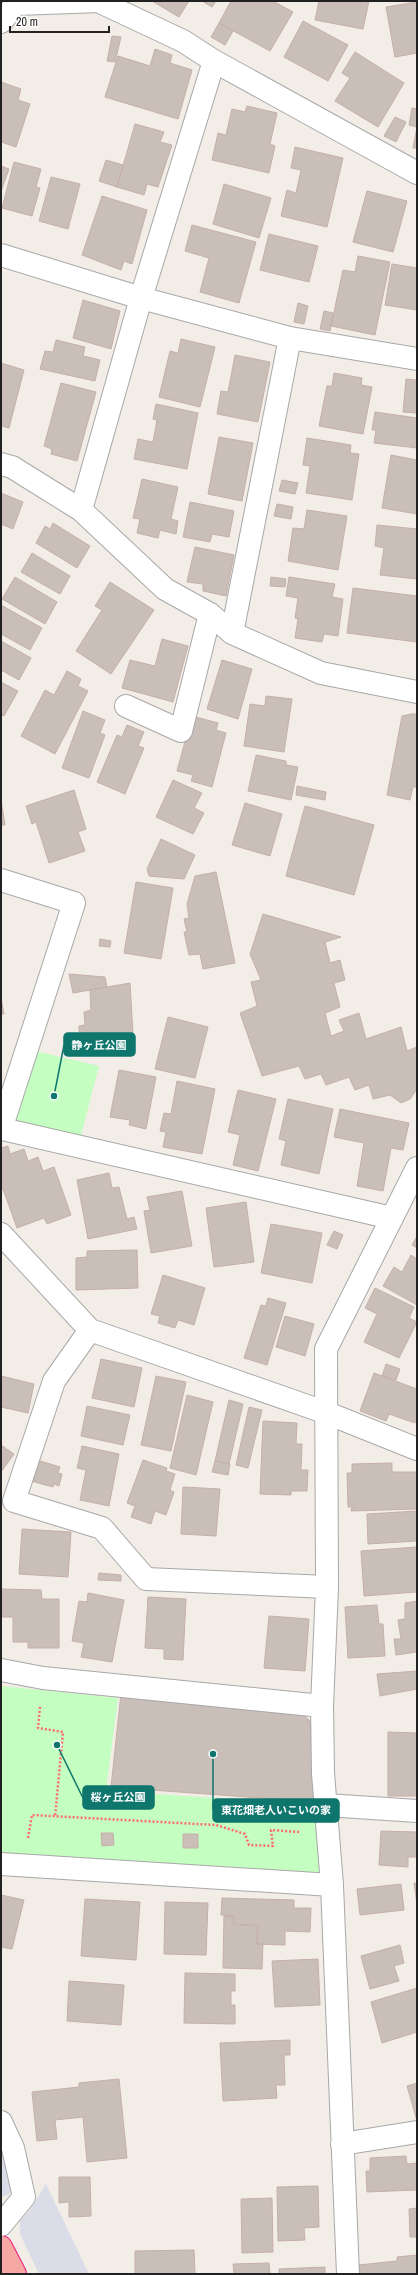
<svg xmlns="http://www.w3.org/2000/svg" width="418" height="2275" font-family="'Archivo Narrow','Noto Sans JP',sans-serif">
  <rect width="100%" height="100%" fill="#f2ede6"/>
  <!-- park -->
  <path fill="#c5fec1" d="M31 1050 99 1066 79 1143 7 1126Z
    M1 1686 118 1698 106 1791 326 1805 332 1885 1 1864Z"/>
  <!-- plaza -->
  <path fill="#dadce8" d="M1 2152 12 2176 14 2184 9 2194 1 2197Z
    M46 2184 89 2274H39L20 2234V2221L30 2210Z"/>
  <!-- building -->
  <path fill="#cabeb9" stroke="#c5b0a7" d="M152 1H189L179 17Z
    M202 1H216L212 7Z
    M231 1H273L293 12 270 51 219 23Z
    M319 1H369L363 29 315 20Z
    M417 2V53L395 57 386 7Z
    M303 21 348 45 328 81 284 57Z
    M219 23 233 31 225 45 211 37Z
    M112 36 121 37 115 62 107 61Z
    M155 49 172 55 170 63 192 70 178 119 105 97 118 56 150 66Z
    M355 52 404 83 378 127 335 101 350 78 342 73Z
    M1 82 21 89 18 100 30 104 16 147 1 142Z
    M247 106 277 113 270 144 275 146 269 173 212 160 218 133 226 135 232 109 245 112Z
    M412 108 417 109V148H413L417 127 409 125Z
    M395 117 406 122 396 142 384 136Z
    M135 124 164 132 160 142 172 145 158 187 147 184 144 195 117 187Z
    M295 147 343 158 327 227 281 216 287 190 296 193 301 170 291 168Z
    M106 160 123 165 117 187 99 181Z
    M14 162 41 169 36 187 40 188 32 216 2 208Z
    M1 166 9 169 1 191Z
    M51 177 80 184 68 229 39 221Z
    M224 184 271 198 259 238 213 224Z
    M367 191 407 201 393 252 353 242Z
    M102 196 147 210 132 264 124 261 121 270 82 255Z
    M192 225 256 242 239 303 200 292 209 258 185 251Z
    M269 234 318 246 309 282 260 270Z
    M358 256 390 262 375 335 331 326 343 270 355 272Z
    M392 264 417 268V310L385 305Z
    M83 300 120 311 111 349 73 338Z
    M298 303 308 306 304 324 294 322Z
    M324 311 333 313 330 331 320 329Z
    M181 339 215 347 200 407 159 397 170 351 178 353Z
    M56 340 85 347 83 356 100 360 95 381 40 369 45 351 53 352Z
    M235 355 270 362 258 422 217 414 221 391 228 392Z
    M1 363 24 370 9 428 1 426Z
    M334 373 362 378 361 385 372 387 363 434 319 426 327 386H332Z
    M406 379 417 380V413L403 412Z
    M61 383 96 392 77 461 51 454 52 449 44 446Z
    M156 404 198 413 187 469 134 459 138 439 153 442 157 420 153 419Z
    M375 412 417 418V448L374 443 376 430H372Z
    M219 437 253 443 242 501 208 494Z
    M307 438 351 445 350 453 359 454 352 500 306 493 310 466 303 465Z
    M391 455 417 460V514L382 508Z
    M142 479 178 487 171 519 178 521 176 534 160 530 158 538 137 533 140 519 133 518Z
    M282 480 298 483 295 494 279 491Z
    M1 493 23 502 13 529 1 524Z
    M190 502 234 511 229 537 212 534 210 542 183 537Z
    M277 504 293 507 291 519 274 516Z
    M307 510 347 516 338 570 288 561 293 528 304 529Z
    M53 523 90 546 77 568 36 543 45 526 50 529Z
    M377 525 417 529V579L380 575 384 548 375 546Z
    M195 547 234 555 226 596 203 591V584L187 582Z
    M32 553 70 576 60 594 21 572Z
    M15 577 57 602 45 624 2 599Z
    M271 577 286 579 285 587 270 586Z
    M289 577 335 584 332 597 343 599 338 636 324 634 322 642 295 638 298 619 295 618 298 598 286 596Z
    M110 582 154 610 111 674 76 651 102 610 95 606Z
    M353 588 417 596V642L347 633Z
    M1 605 42 628 30 650 1 634Z
    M162 639 188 646 173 702 122 688 130 660 155 666Z
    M1 641 31 658 19 680 1 670Z
    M222 660 252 669 238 719 207 709Z
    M67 671 81 679 78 686 88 691 55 754 21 736 45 690 54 695Z
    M1 682 18 691 4 716 1 715Z
    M266 696 292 699 284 752 244 746 250 704 265 706Z
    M83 711 105 720 100 733 105 735 89 778 62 768Z
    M411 714H417V787H413L410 800 387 795 402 716Z
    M192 716 218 723 216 730 226 733 212 787 191 781 193 775 177 771Z
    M127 725 144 732 138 746 144 748 125 794 97 782 117 735 122 737Z
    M256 755 286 761V765L298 767 291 800 248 791Z
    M173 780 202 793 194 808 204 813 193 834 156 817Z
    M297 786 326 792 325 800 296 795Z
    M74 790 86 829 78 832 85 851 49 863 36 822 32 824 26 806Z
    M1 800 5 825H1Z
    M245 803 282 814 270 856 232 845Z
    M305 806 374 825 354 895 286 876Z
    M161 839 195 855 184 879 149 876 147 869Z
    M216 872 235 963 203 969 200 954 189 955 184 932H187L184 919 189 918 187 904 195 876Z
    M136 882 173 888 161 959 124 953Z
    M263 914 341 937 325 942 330 963 340 960 345 980 334 983 340 1007 325 1013 331 1036 344 1031 339 1020 359 1013 366 1039 401 1027 407 1051 417 1047V1089L410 1099 401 1103 390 1095 373 1099 369 1085 355 1090 349 1077 326 1085 321 1074 305 1079 299 1066 262 1076 240 1013 257 1006 251 982 261 980 250 954Z
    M100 939 111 941 110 947 99 946Z
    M69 974 105 977 107 987 73 993Z
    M130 983 134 1052 104 1055 103 1051 80 1050 79 1026 85 1025 84 1012 91 1010 90 990Z
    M1 998 4 1014H1Z
    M168 1017 208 1027 195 1078 155 1069Z
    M119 1070 156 1077 146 1129 129 1125 130 1120 110 1117Z
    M177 1081 215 1089 202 1154 163 1147 166 1132 160 1131 164 1113 171 1114Z
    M238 1090 276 1099 258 1171 233 1165 240 1135 228 1132Z
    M288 1099 333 1109 319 1174 281 1165 286 1141 279 1139Z
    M340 1109 409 1123 403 1150 391 1148 383 1191 357 1186 364 1143 334 1137Z
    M8 1146 10 1154 24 1149 28 1161 38 1157 43 1171 54 1167 71 1215 47 1224 44 1218 17 1228 3 1189 1 1190V1148Z
    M109 1173 112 1188 119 1187 127 1219 134 1217 137 1229 88 1239 77 1180Z
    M182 1191 192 1246 151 1253 144 1211 150 1210 147 1197Z
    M246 1202 254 1262 214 1267 206 1208Z
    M271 1224 322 1233 312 1283 261 1273Z
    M334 1231 343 1235 337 1249 327 1245Z
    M417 1236V1248L412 1245Z
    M137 1250 138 1288 76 1290V1258L87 1257V1251Z
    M411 1255 417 1259V1305L383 1286 394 1267 402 1272Z
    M163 1275 205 1288 194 1325 178 1320 175 1328 158 1323 160 1316 151 1314Z
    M375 1288 414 1307 409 1318 417 1322 399 1358 364 1342 377 1314 365 1308Z
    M268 1298 286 1303 267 1365 244 1358 261 1305 266 1306Z
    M285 1316 314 1324 305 1356 276 1347Z
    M101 1359 142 1368 134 1407 92 1398Z
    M386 1364 400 1369 396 1380 382 1376Z
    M374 1373 417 1389V1418L415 1423 389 1414 386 1421 360 1411Z
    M1 1376 34 1384 28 1413 1 1407Z
    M156 1376 186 1382 171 1451 141 1445Z
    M187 1395 213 1402 196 1475 170 1468Z
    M229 1400 243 1404 229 1464 215 1461Z
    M87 1406 130 1415 123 1445 81 1436Z
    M249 1407 262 1410 248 1468 236 1465Z
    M263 1421 297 1423 296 1444H302L301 1470H308L307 1491H291V1495L260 1494Z
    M1 1445 14 1454 1 1472Z
    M82 1446 119 1454 109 1506 80 1500 86 1470 77 1468Z
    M37 1460 60 1467 58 1473 62 1474 59 1486 54 1484 53 1487 31 1481Z
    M143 1460 167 1468 166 1471 175 1474 170 1490 174 1492 166 1515 155 1511 151 1524 131 1517 135 1506 127 1503Z
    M215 1461 230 1464 228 1475 212 1472Z
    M392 1463V1472H417V1509L351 1511 352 1507H348L347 1473H352V1464Z
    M183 1487 220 1489 216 1536 181 1534Z
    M417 1511V1541L368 1544 367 1514Z
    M22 1529 71 1532 68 1577 19 1574Z
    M417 1547V1592L364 1596 361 1551Z
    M99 1573 121 1575V1581L98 1580Z
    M1 1589 41 1590 42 1599H59V1648H28V1642H13V1617H1Z
    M88 1593 124 1600 112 1662 81 1657 84 1643 72 1641 79 1601 87 1602Z
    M148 1597 186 1599 183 1660 164 1659V1649L145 1648Z
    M417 1601V1652L396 1655 394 1639H401L398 1620 405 1619V1603Z
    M377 1605 379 1624H383L385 1656 348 1658 345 1607Z
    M269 1616 309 1619 305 1671 264 1668Z
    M417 1671V1689L380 1696 377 1674Z
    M121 1693 297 1709 310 1721 315 1802 111 1787Z
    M388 1732 417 1733V1796H388Z
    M381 1831 417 1832V1857H408V1867L379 1865Z
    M101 1833H113L114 1845 102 1846Z
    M183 1834H198V1848H183Z
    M414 1883H417V1904Z
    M401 1884 404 1910 360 1915 357 1889Z
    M1 1895 24 1900 12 1949 1 1947Z
    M222 1898 294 1900V1908H311L310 1932 285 1931V1945L257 1944 258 1925 234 1924V1916L221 1915Z
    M85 1899 140 1902 136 1960 81 1956Z
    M165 1902 208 1903 206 1955 164 1954Z
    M224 1916H234L233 1925 257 1926V1944H263L262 1969 223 1968Z
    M400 1945 404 1963 394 1966 399 1981 370 1989 361 1956Z
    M318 1959 320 2005 275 2007 272 1961Z
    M185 1973 235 1974V1991H231V2005H235V2024L184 2023Z
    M69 1981 124 1985 121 2025 67 2021Z
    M417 1988V2032L382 2043 371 2002Z
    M290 2040V2055H284L285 2085H276L277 2098 223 2101 220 2043Z
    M119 2079 127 2158 87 2162 83 2117 55 2120 57 2139 37 2141 32 2092 79 2087V2083Z
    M417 2083V2121L407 2086Z
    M406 2156 407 2164 417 2163V2190L367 2192 366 2171H370V2158Z
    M59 2177H90L91 2216 69 2217V2202L59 2203Z
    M318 2186 319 2227 304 2228 305 2240 278 2241 277 2187Z
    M272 2198 273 2252 242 2253 241 2199Z
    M417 2208V2237H410L409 2209Z
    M194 2250 195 2274H135V2251Z
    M417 2255V2274H360L359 2265 397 2261V2257Z
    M269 2263 270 2274H234L233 2264Z
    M325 2267V2274H279V2269Z"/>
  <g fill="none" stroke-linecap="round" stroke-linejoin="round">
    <defs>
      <path id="minor" d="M100 2 183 41 214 61 417 173
        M1 22 16 4 101 1
        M1 255 141 298 290 338 417 359
        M1 464 12 467 81 510 165 589 210 614 232 633 321 673 417 692
        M81 510 141 298 214 61
        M232 633 290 338
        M126 706 181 731 210 614
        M1 880 74 903 1 1129
        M2 1129 392 1218
        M1 1234 90 1330 327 1413 417 1449
        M90 1330 54 1381 14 1501 102 1528 146 1579 327 1587
        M1 1670 43 1678 322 1706
        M326 1805 417 1811
        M1 1864 332 1885
        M1 2122 13 2148 24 2197 1 2225
        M342 2144 417 2132
        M348 2274 332 1885 323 1773 322 1706 327 1587 326 1349 417 1168"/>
      <path id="trunk" d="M1 2247 15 2274"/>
    </defs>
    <!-- minor casing -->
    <use href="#minor" stroke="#a8a8a8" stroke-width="24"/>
    <!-- trunk casing -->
    <use href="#trunk" stroke="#eb187d" stroke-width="24"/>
    <!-- path -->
    <path stroke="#ff6a6f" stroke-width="2.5" stroke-dasharray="2 2" stroke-linecap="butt" d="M40 1707 38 1728 63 1732 55 1817
      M28 1838 32 1815 216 1825 245 1834 249 1845 273 1846 271 1830 299 1832"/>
    <!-- minor -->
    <use href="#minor" stroke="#fff" stroke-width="22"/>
    <!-- trunk -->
    <use href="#trunk" stroke="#f7a8a4" stroke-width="22"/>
  </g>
  <!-- callouts -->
  <path fill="none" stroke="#0f766e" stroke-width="1.5" d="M54 1096L64 1045M57 1745L83 1798M213 1754L213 1810"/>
  <g fill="#0f766e" stroke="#fff" stroke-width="1.5">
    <circle cx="54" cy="1096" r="4"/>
    <circle cx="57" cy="1745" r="4"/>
    <circle cx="213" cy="1754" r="4"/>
  </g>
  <g fill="#0f766e" stroke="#0f766e" stroke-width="1.5">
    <rect x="64" y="1033" width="71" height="23" rx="4"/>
    <rect x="83" y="1786" width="71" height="23" rx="4"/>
    <rect x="213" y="1799" width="126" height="23" rx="4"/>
  </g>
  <g font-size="11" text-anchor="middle" font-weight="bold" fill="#fff">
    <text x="99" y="1049">静ヶ丘公園</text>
    <text x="118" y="1801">桜ヶ丘公園</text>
    <text x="276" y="1814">東花畑老人いこいの家</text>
  </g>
  <!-- border -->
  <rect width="418" height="2275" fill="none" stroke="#212121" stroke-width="4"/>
  <!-- scale -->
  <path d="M10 26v6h99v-6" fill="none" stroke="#212121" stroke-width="2"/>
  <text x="16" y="26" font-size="12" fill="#212121" stroke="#ffffff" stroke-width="3" paint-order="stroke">20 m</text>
</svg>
